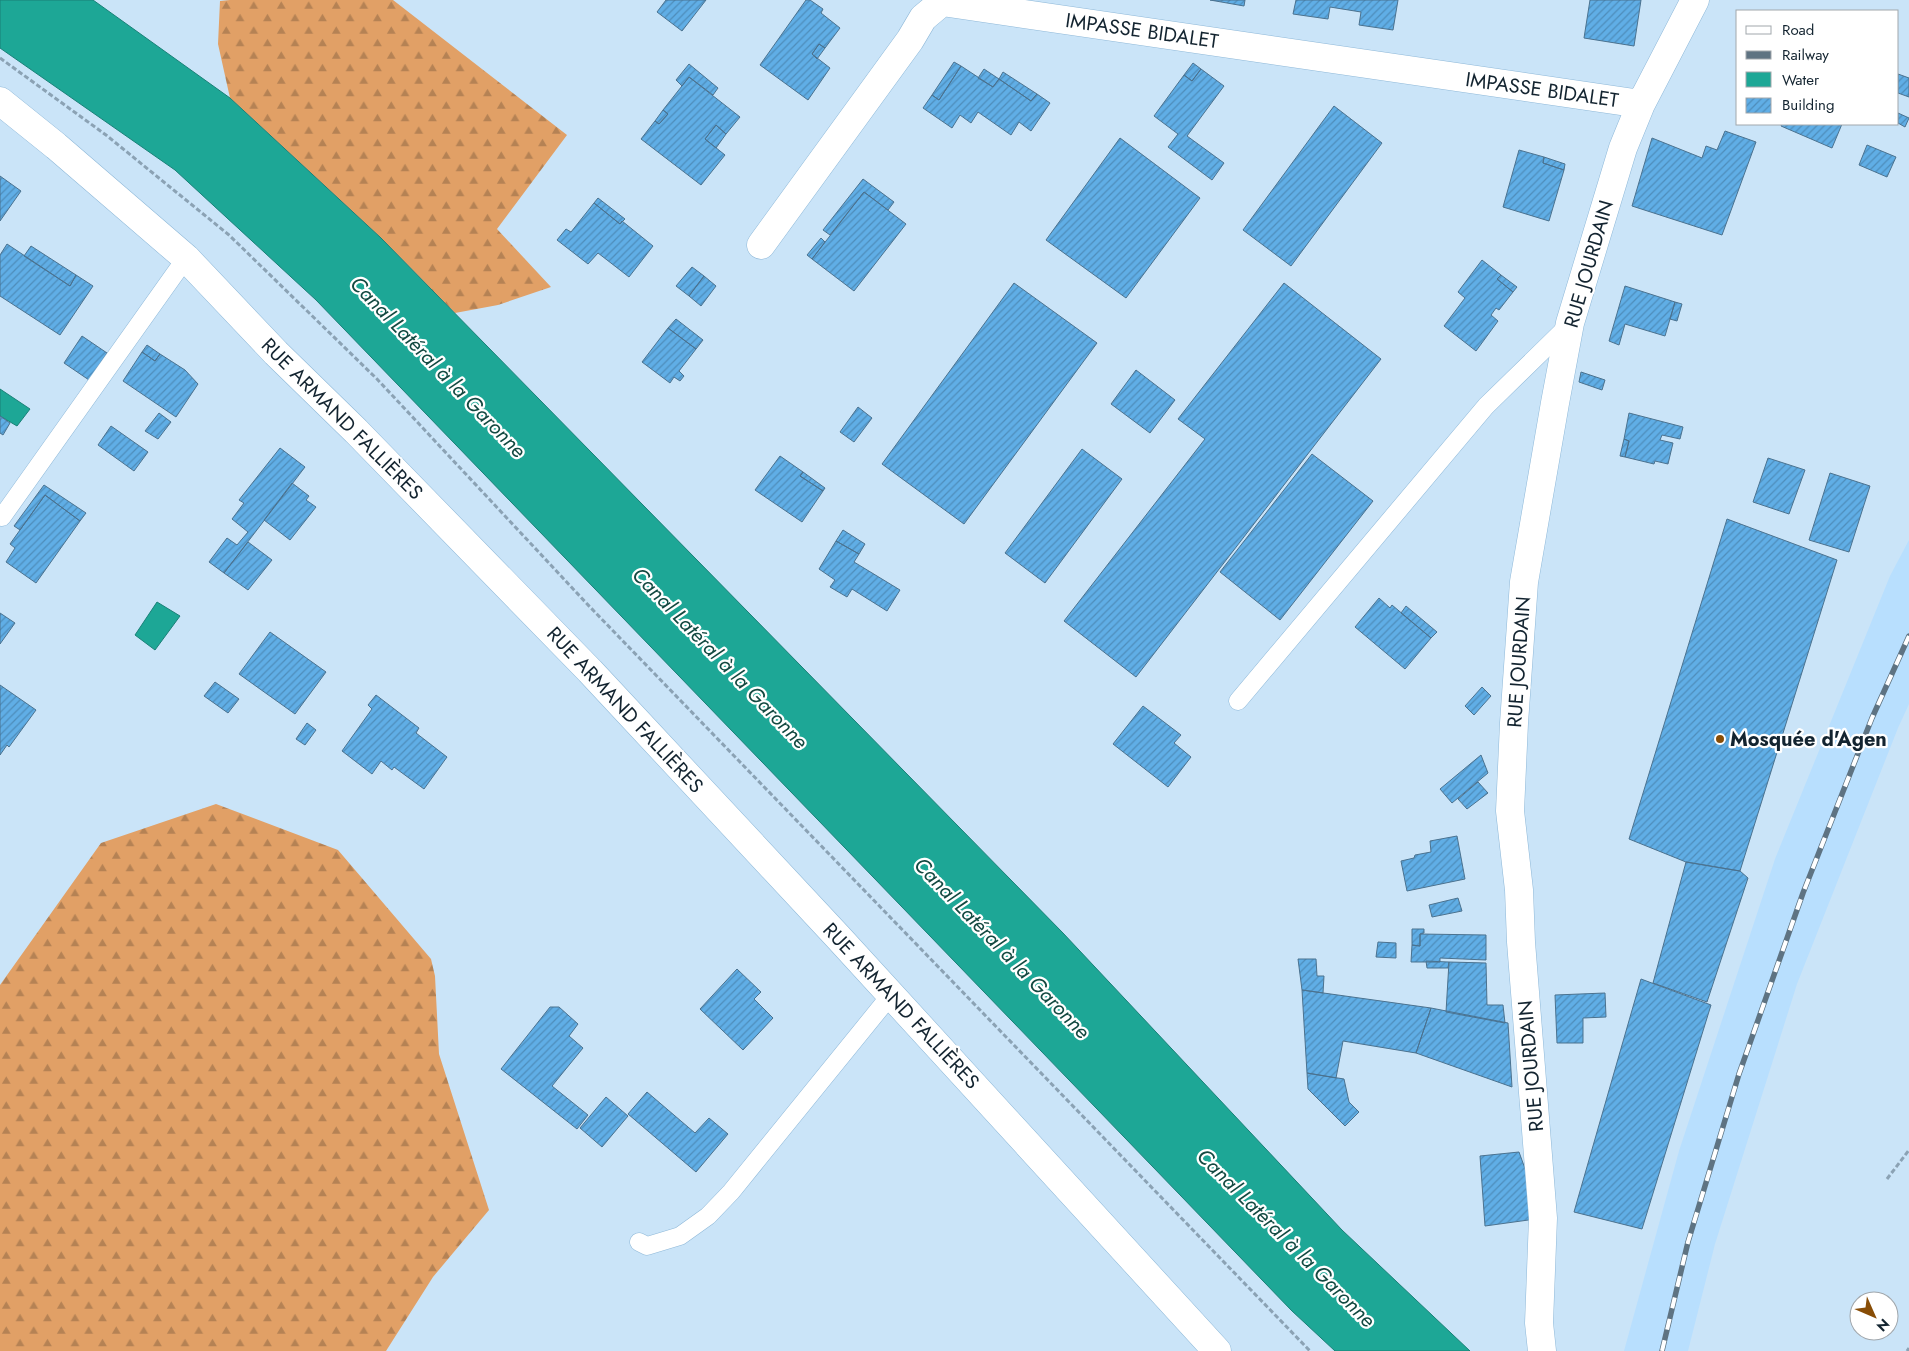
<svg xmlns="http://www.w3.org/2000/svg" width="1909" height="1351" font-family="Jost,sans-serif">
  <defs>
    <pattern id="forest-firs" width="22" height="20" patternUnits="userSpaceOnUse" patternTransform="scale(1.25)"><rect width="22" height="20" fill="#e1a066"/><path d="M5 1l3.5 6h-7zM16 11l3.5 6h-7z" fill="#b58254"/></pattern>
    <pattern id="building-hatch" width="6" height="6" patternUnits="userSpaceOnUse" patternTransform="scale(1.25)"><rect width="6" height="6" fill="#60aee6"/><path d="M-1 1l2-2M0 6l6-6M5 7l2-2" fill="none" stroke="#4e8dbb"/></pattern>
  </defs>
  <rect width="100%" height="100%" fill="#cae4f8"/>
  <!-- built -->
  <path fill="#b8dffe" d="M1909 540V704L1898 728 1797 984 1715 1244 1688 1351H1624L1679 1151 1775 859 1890 576Z"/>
  <!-- forest -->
  <path fill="url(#forest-firs)" d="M230 0H393L567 135 497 229 551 287 498 305 455 313 381 238 230 98 218 44 220 1Z
    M216 804 338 850 431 959 435 976 439 1054 489 1210 433 1277 386 1351H0V985L101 843Z"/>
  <!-- water -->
  <path fill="#1da796" stroke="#1a8077" d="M0 0H93L230 98 381 238 1063 933 1342 1230 1470 1351H1335L1292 1311 316 300 175 170 0 48Z
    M0 389 30 409 17 426 0 416Z
    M157 602 180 616 155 650 135 635Z"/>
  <!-- building -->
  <path fill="url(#building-hatch)" stroke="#4b728f" d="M666 0H706L682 31 657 12Z
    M806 0H810L823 9 821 13 840 28 825 48 819 44 812 54 830 68 808 100 760 65Z
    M1210 0H1245L1244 6Z
    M1296 0H1398L1393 30 1359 25 1361 12 1330 7 1328 19 1293 14Z
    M1590 0H1641L1634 46 1584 38Z
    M819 44 825 48 817 59 812 54Z
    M954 62 961 66 939 100 932 95Z
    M1193 63 1201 69 1192 81 1184 75Z
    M689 64 718 88 713 95 689 77 682 86 676 80Z
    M961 66 993 87 999 79 1031 101 1037 94 1050 103 1031 131 1019 122 1011 135 978 112 971 123 960 115 952 128 923 108 932 95 939 100Z
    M984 69 999 79 993 87 978 78Z
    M1201 69 1224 86 1187 136 1224 163 1212 180 1168 147 1178 134 1154 116 1184 75 1192 81Z
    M1003 72 1037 94 1031 101 999 79Z
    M1898 74 1909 78V97L1898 93Z
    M689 77 740 117 726 134 716 125 705 139 725 155 701 185 641 139 655 121 659 124 668 114 663 110Z
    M1334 106 1382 143 1291 266 1243 230Z
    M663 110 668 114 659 124 655 121Z
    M1898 113 1909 118 1905 127 1898 123Z
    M1782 124H1842L1832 148 1781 126Z
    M716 125 726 134 716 148 705 139Z
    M1725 131 1756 142 1722 235 1632 206 1652 138 1702 158 1706 146 1717 150Z
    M1120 138 1200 198 1126 298 1046 240Z
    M1867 145 1896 157 1887 177 1859 165Z
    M1519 150 1544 157 1543 163 1564 170 1549 221 1503 207Z
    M1544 157 1565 164 1564 170 1543 163Z
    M0 176 21 191 0 221Z
    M863 179 894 202 888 210 864 192 830 235 823 230Z
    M864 192 906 224 854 291 812 259Z
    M598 198 625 219 620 224 594 203Z
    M594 203 620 224 622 221 653 246 629 277 598 253 588 264 557 240 566 229 571 232Z
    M821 238 825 242 812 259 807 255Z
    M7 244 70 286 76 275 93 286 60 335 0 296V255Z
    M31 246 76 275 70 286 24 256Z
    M1482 260 1501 275 1497 279 1513 292 1499 310 1496 308 1491 315 1498 321 1476 351 1444 326 1465 298 1458 292Z
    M692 267 704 276 689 296 676 286Z
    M1501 275 1517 287 1513 292 1497 279Z
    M704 276 716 286 701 306 689 296Z
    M1014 283 1097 343 964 524 882 464Z
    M1284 283 1381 359 1136 677 1064 621 1205 439 1178 419Z
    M1625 286 1675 302 1665 336 1625 324 1619 345 1609 341Z
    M1675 302 1682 304 1677 321 1670 319Z
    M676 319 703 340 696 349 668 328Z
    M668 328 696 349 679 371 684 376 680 381 674 377 670 383 642 362Z
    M82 336 107 353 89 380 64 363Z
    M147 345 160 354 155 361 142 352Z
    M142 352 155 361 160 354 185 370 198 384 176 417 123 381Z
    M1136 370 1175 400 1150 433 1111 404Z
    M1581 372 1605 380 1602 390 1579 382Z
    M858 407 872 418 854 442 840 432Z
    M159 413 171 422 158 439 145 431Z
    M1629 413 1683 427 1680 439 1662 435 1660 440 1673 443 1668 464 1655 461 1654 464 1625 457 1629 441 1624 439Z
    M0 416 10 423 3 435 0 433Z
    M111 426 148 452 134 471 98 445Z
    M1624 439 1629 441 1625 457 1620 456Z
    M280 448 305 467 224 573 209 562 227 538 237 545 248 532 232 519 244 503 239 500Z
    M1082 449 1122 479 1045 583 1005 553Z
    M1312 454 1373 501 1280 620 1220 572Z
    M780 456 803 472 800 476 823 491 802 522 755 490Z
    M1768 458 1805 470 1789 514 1753 502Z
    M803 472 825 488 823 491 800 476Z
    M1830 473 1870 486 1849 552 1809 540Z
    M292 483 309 496 306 500 316 507 290 540 264 520Z
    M44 485 86 513 80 521 45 495 20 530 14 526Z
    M45 495 80 521 36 583 6 562 15 548 10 544Z
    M1727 519 1837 560 1740 871 1686 862 1629 839Z
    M843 530 865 544 859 554 836 541Z
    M836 541 859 554 854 562 900 590 887 611 852 589 847 597 830 587 835 580 819 569Z
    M248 542 272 560 248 590 224 573Z
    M1379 598 1390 608 1392 605 1431 638 1405 669 1355 627Z
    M1406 606 1437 632 1431 638 1401 613Z
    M0 613 15 623 0 644Z
    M270 632 326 672 295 714 239 674Z
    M215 682 239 699 228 713 204 696Z
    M0 685 36 710 9 747 7 745 0 755Z
    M1482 687 1491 696 1474 715 1465 706Z
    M376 695 419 728 416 733 447 757 424 789 394 767 392 770 381 761 372 774 342 751 372 709 368 705Z
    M1143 706 1181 735 1174 743 1191 757 1168 787 1113 744Z
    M307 723 316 730 305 745 296 739Z
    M1481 755 1488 773 1452 803 1440 789Z
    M1478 782 1488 793 1467 809 1458 799Z
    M1457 836 1465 879 1407 891 1401 861 1414 858 1415 855 1431 852 1430 841Z
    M1686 862 1740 871 1748 878 1707 1002 1653 983Z
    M1458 898 1462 911 1432 917 1429 905Z
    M1412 929H1424V933L1420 934V946L1412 945Z
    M1420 934 1486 935V960L1440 958V962H1411L1412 945 1420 946Z
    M1378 942 1396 943V958L1376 957Z
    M1298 959H1316L1317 976H1324L1323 993 1302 990Z
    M1426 961 1449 962 1448 968H1427Z
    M1449 962 1486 963 1487 1005H1503L1505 1023 1446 1012Z
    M737 969 761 992 754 999 773 1018 743 1050 700 1009Z
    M1641 979 1711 1005 1642 1229 1574 1212Z
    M1302 990 1431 1008 1416 1053 1343 1041 1336 1078 1307 1073Z
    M1605 993 1606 1017 1583 1018V1043H1557L1555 995Z
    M550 1007H559L578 1024 569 1036 583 1048 552 1086 588 1115 577 1129 501 1069Z
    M1431 1008 1508 1023 1512 1087 1416 1053Z
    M1307 1073 1344 1079 1349 1102 1359 1112 1345 1126 1308 1089Z
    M647 1092 695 1133 709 1118 728 1134 696 1172 628 1114Z
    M606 1097 628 1116 602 1147 580 1128Z
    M1519 1152 1543 1218 1485 1226 1480 1156Z"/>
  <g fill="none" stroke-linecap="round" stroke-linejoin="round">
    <defs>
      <path id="service" d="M2 517 186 258
        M1238 701 1486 406 1570 324
        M639 1242 647 1246 680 1236 708 1216 731 1192 890 996"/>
      <path id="minor" d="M0 101 56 146 186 258 276 353 356 431 590 671 838 937 1217 1351
        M761 245 910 40 923 18 942 2 1641 104
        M1542 1351 1539 1323 1543 1218 1521 942 1519 890 1510 811 1514 723 1524 582 1555 403 1570 323 1623 148 1641 104 1695 0"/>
    </defs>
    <!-- service casing -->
    <use href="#service" stroke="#8eb8d8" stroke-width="19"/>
    <!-- minor casing -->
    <use href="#minor" stroke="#8eb8d8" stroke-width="29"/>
    <!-- path -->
    <path stroke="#8ba2b4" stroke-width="3" stroke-dasharray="5 2.5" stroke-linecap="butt" d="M0 58 106 135 229 235 377 379 590 607 1310 1351
      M1887 1179 1909 1150
      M1907 1351 1909 1348"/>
    <!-- service -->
    <use href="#service" stroke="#fff" stroke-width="18"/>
    <!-- minor -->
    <use href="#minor" stroke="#fff" stroke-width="28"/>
    <defs>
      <path id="rail" d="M1662 1351 1688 1242 1739 1074 1803 893 1872 718 1909 636"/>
    </defs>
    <!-- rail casing -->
    <use href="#rail" stroke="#5e7382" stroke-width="5.5"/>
    <!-- rail -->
    <use href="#rail" stroke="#fff" stroke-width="4" stroke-dasharray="11" stroke-linecap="butt"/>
  </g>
  <!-- markers -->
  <circle fill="#884d06" stroke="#fff" stroke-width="2" cx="1720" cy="739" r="5"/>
  <g text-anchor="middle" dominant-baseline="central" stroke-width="4.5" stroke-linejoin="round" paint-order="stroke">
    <!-- street labels -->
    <g font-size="20" fill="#132430" stroke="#fff">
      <text transform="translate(1142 31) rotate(8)">IMPASSE BIDALET</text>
      <text transform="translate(1542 90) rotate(8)">IMPASSE BIDALET</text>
      <text transform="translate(1589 264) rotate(-74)">RUE JOURDAIN</text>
      <text transform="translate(342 419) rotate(45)">RUE ARMAND FALLIÈRES</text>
      <text transform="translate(1519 662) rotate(-86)">RUE JOURDAIN</text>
      <text transform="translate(625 710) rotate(47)">RUE ARMAND FALLIÈRES</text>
      <text transform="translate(901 1006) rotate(47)">RUE ARMAND FALLIÈRES</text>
      <text transform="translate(1531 1066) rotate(-95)">RUE JOURDAIN</text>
    </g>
    <!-- poi labels -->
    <g font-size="20" font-weight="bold" fill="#132430" stroke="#fff" text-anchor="start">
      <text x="1730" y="739">Mosquée d'Agen</text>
    </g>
    <!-- water labels -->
    <g font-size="21" font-style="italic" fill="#134941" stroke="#fff">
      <text transform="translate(438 367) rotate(46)">Canal Latéral à la Garonne</text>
      <text transform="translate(720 658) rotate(46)">Canal Latéral à la Garonne</text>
      <text transform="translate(1002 948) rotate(46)">Canal Latéral à la Garonne</text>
      <text transform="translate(1286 1238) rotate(45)">Canal Latéral à la Garonne</text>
    </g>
  </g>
  <!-- legend -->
  <rect x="1736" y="10" width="162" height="115" fill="#ffffff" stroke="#a1a7ac"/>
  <rect x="1746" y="26" width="25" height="8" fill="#ffffff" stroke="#a1a7ac"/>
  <text x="1782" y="35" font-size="15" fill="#132430">Road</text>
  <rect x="1746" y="51" width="25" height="8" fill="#5e7382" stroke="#a1a7ac"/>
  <text x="1782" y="60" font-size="15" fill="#132430">Railway</text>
  <rect x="1746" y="72" width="25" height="15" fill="#1da796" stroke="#a1a7ac"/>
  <text x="1782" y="85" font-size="15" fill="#132430">Water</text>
  <rect x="1746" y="98" width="25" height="15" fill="url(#building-hatch)" stroke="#a1a7ac"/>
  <text x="1782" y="110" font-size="15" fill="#132430">Building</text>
  <!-- north arrow -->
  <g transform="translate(1874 1316) rotate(135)"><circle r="24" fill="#ffffff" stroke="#a1a7ac"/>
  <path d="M0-4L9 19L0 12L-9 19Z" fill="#884d06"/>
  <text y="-8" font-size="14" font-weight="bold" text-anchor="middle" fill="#132430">N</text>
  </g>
</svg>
